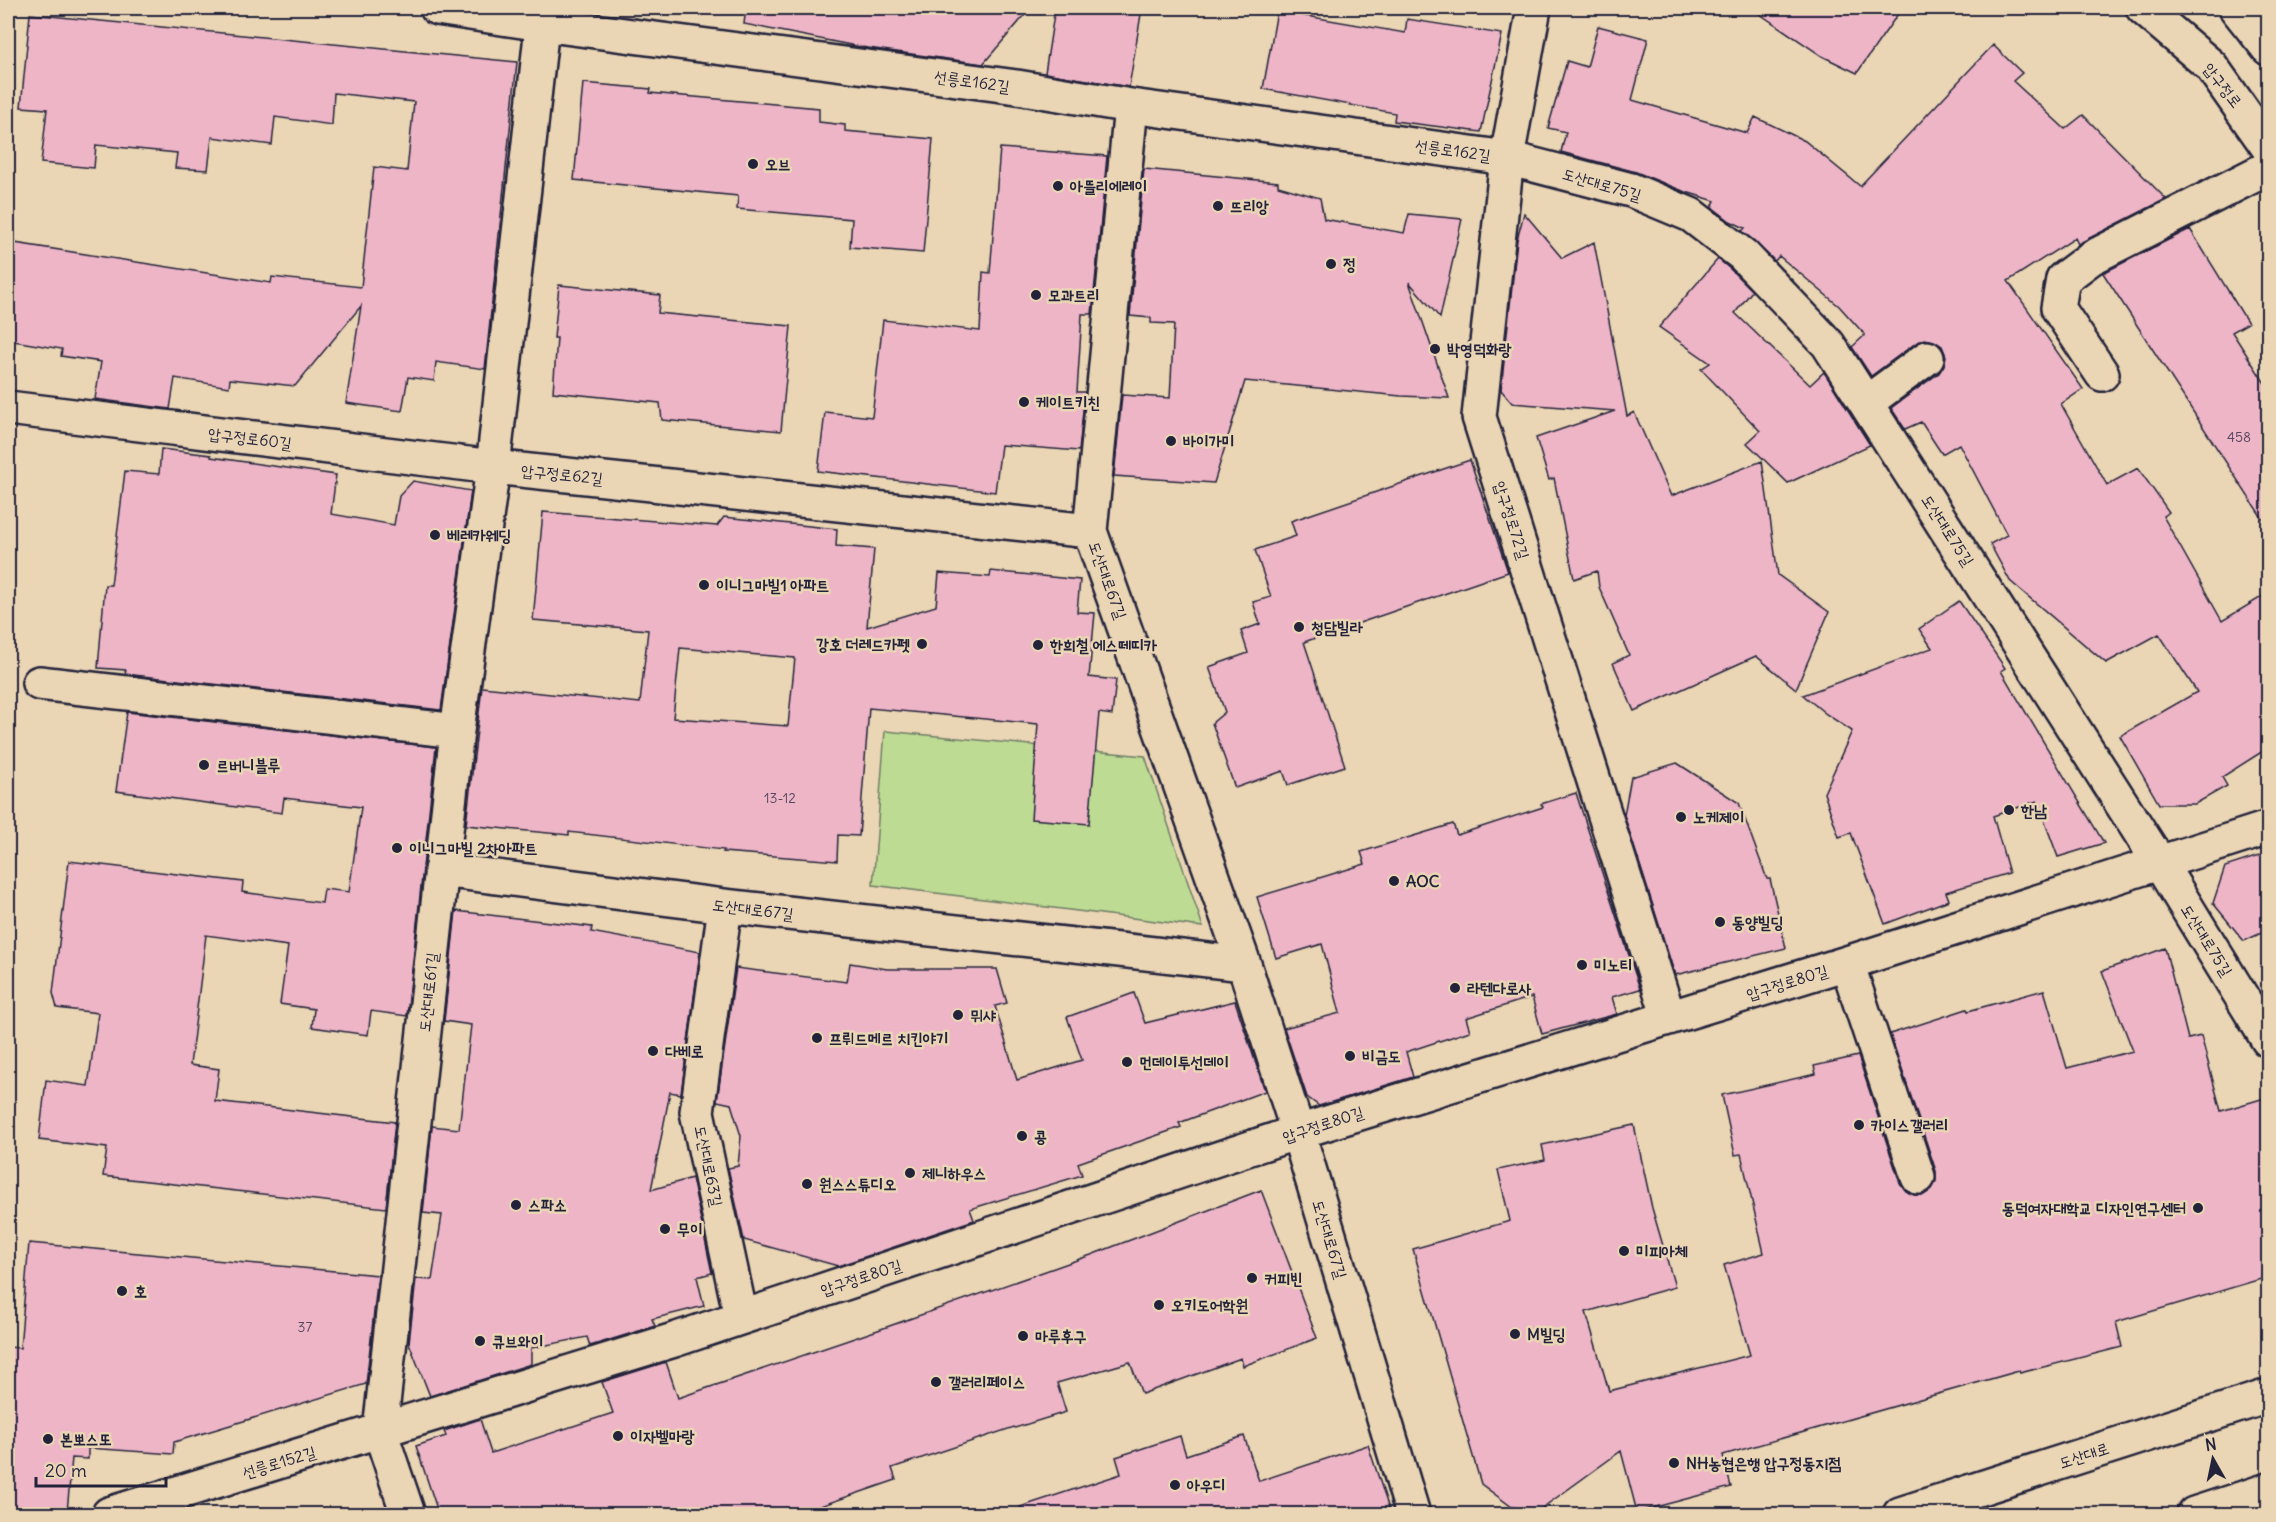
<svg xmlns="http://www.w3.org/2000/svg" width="2276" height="1522" font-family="Delius,'Poor Story',sans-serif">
  <rect width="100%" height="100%" fill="#ead5b4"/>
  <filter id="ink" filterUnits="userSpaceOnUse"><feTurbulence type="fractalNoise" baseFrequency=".0167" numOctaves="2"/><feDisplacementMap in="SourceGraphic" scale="12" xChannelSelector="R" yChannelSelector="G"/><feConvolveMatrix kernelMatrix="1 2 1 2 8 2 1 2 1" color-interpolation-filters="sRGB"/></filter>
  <g filter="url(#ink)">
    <!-- green -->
    <path fill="#bddb93" stroke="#707e67" stroke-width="1.5" d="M885 731 1145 756 1203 927 873 885Z"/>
    <!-- building -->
    <path fill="#eeb5c7" stroke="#22223b" stroke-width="1.5" fill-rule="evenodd" d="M746 8H1031L983 64 861 47 744 24Z
      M1055 8H1142L1129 87 1045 73Z
      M1751 8H1902L1857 73 1822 56Z
      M1277 11 1405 33 1407 19 1502 34 1481 132 1394 121 1395 113 1263 89Z
      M30 14 517 62 485 369 436 362 434 381 408 377 402 411 346 403 361 306 295 386 230 379 229 387 175 378 170 409 95 399 101 362 61 356 62 349 8 340V242L271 283 272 277 361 287 374 167 407 171 414 102 334 93 332 125 275 117 272 145 212 137 208 170 175 168 177 153 96 145 94 168 41 163 47 109 21 107Z
      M1598 26 1648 39 1632 100 1747 133 1755 117 1805 141 1860 186 1993 45 2022 73 2013 81 2065 129 2083 115 2166 199 2078 244 2075 238 2008 281 2083 389 2061 404 2107 485 2138 468 2169 512 2163 516 2222 621 2268 593V748L2222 777 2227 786 2195 804H2159L2120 736 2197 692 2159 634 2106 663 2010 581 1990 544 2007 535 1959 444 1942 454 1921 422 1905 429 1891 408 1939 373 1944 365 1946 356 1942 346 1934 341 1925 339 1916 343 1871 376 1852 347 1865 335 1839 306 1779 256 1775 261 1742 231 1745 228 1730 221 1712 207 1715 201 1683 191 1636 172 1561 152 1566 132 1548 128 1567 61 1587 67Z
      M583 83 651 89 650 93 819 108V122L845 125V131L933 139 923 253 850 247 852 219 737 209 738 196 574 180Z
      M1000 148 1107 156 1092 314H1082L1077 392H1085L1079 451 1001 445 995 492 818 471 825 412 872 417 883 320 980 331 983 272 990 273Z
      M1144 169 1278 182V186L1320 198 1324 219 1404 233 1409 214 1462 219 1440 318 1409 282 1449 398 1401 396 1245 381 1214 483 1114 476 1122 395 1170 398 1174 324 1151 323V318L1130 316Z
      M1524 213 1562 258 1594 242 1627 416 1634 412 1671 496 1762 461 1778 575 1829 612 1796 689 1756 656 1634 711 1613 663 1629 655 1599 587 1597 571 1574 579 1554 478 1549 480 1536 438 1615 411 1512 403 1501 390 1517 240Z
      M2190 229 2248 323 2232 332 2268 388V527L2103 273Z
      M1718 259 1730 269 1752 291 1735 313 1810 385 1824 372 1870 445 1788 483 1747 443 1760 431 1701 369 1710 363 1659 327Z
      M559 285 660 295 658 313 791 326 781 431 662 420 660 403 553 392 557 338H554Z
      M161 449 211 455V457L336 475 331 514 394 525 399 496 413 481 471 491 441 710 125 674 126 670 98 668 105 585H111L125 471 159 474Z
      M1470 460 1508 572 1304 642 1345 766 1288 785 1283 771 1235 788 1212 723 1225 712 1209 667 1248 653 1241 631 1260 624 1253 602 1271 597 1255 550 1296 536 1291 521Z
      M543 512 717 526 724 517 837 529 836 546 874 549 867 627 936 606 939 573 990 577 991 571 1080 580 1077 612 1095 613 1089 677 1116 680 1112 715 1099 713 1089 824 1031 819 1038 724 869 708 859 836 838 835 837 861 723 852 724 850 569 832V835L466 825 482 687 640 703 648 630 533 620ZM680 648 795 658 788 726 673 718Z
      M1959 601 2005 668 2001 671 2104 843 2058 857 2037 801 1993 816 2009 873 1946 892 1949 900 1885 924 1851 833 1839 837 1824 793 1852 731 1826 714 1803 695 1932 648 1919 629Z
      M127 712 436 747 407 1016 371 1011 368 1035 312 1027 314 1009 280 1004 288 946 206 935 190 1065 219 1069 215 1101 395 1122 386 1208 103 1176 107 1148 39 1140 46 1080 88 1086 98 1013 57 1008 53 993 69 861 243 882 242 892 322 903 324 889 349 892 361 807 284 798 282 813 116 791Z
      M1677 763 1739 803 1767 879H1770L1786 948 1675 975 1624 815 1631 777Z
      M1576 793 1640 989 1612 997 1617 1014 1542 1034 1532 997 1466 1018 1470 1031 1406 1052 1413 1077 1319 1106 1307 1097 1284 1028 1340 1013 1322 944 1276 958 1257 897 1365 864 1361 852 1453 824 1457 835 1543 807 1541 804Z
      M2268 853V930L2244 941 2213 903 2225 867Z
      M456 911 592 927 591 932 700 952 681 1094 670 1092 651 1190 692 1178 712 1273 697 1277 704 1306 652 1319 655 1326 590 1346 587 1337 531 1348V1364L430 1396 409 1343 416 1279 432 1280 442 1215 423 1213 432 1126 459 1129 471 1025 444 1021Z
      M2165 948 2188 1039 2201 1036 2221 1111 2268 1097V1277L2116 1322 2122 1347 2020 1373 2019 1371 1723 1455 1731 1487 1637 1512 1621 1451 1538 1511 1512 1507 1481 1484 1413 1249 1510 1221 1498 1170 1545 1160 1542 1145 1634 1125 1652 1208 1675 1287 1586 1312 1609 1391 1750 1355 1724 1265 1764 1253 1741 1154 1735 1155 1722 1095 1816 1074 1814 1066 1858 1056 1900 1183 1906 1191 1914 1195H1924L1932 1189 1936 1181V1171L1890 1034 1967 1009 1968 1011 2044 990 2067 1068 2133 1051 2102 971Z
      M850 963 887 969H997L1007 1003 995 1006 1017 1080 1082 1060 1067 1017 1134 993 1145 1023 1235 1001 1265 1091 1179 1123 1181 1127 1078 1163 1082 1175 970 1209 974 1220 838 1266 744 1240 728 1168 738 1166 741 1136 731 1104 717 1101 736 968 847 982Z
      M1261 1190 1317 1338 1243 1366 1241 1358 1142 1394 1130 1362 1057 1383 1066 1412 1015 1428 1014 1427 892 1468 896 1480 794 1515H439L416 1446 446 1436 444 1431 480 1419 491 1453 613 1413 602 1382 666 1362 678 1398 878 1330 1091 1255Z
      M29 1243 378 1275 366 1384 174 1442 173 1454 88 1448V1459L72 1458 67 1512 53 1515H8L12 1466H8V1347L20 1348Z
      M1180 1436 1186 1455 1244 1436 1259 1481 1368 1445 1391 1515H1021L1020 1507 1121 1474 1116 1457Z"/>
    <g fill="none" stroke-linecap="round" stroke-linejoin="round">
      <defs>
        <path id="street" d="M437 8 542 24 1017 87 1131 106 1507 158 1631 190 1691 215 1743 255 1828 344 2159 862 2268 1040
          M1534 8 1507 158 1479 417 1669 1018
          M1131 106 1090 531 1244 964 1298 1132 1413 1514
          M2102 374 2058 308 2063 279 2091 258 2268 168
          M1866 403 1927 358
          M8 408 493 467 1090 531
          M39 683 457 731
          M441 870 725 906 1244 964
          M725 906 697 1112 741 1317
          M1847 963 1918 1177
          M109 1514 674 1340 1298 1132 1847 963 2268 828
          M408 1514 380 1431 457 731 493 467 544 8"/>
        <path id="secondary" d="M2143 8 2211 66 2268 147
          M2236 8 2268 48
          M1900 1514 2268 1396
          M2194 1514 2268 1490"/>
      </defs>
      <!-- street casing -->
      <use href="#street" stroke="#22223b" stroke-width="38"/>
      <!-- secondary casing -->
      <use href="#secondary" stroke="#22223b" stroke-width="38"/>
      <!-- street -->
      <use href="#street" stroke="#ead5b4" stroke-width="33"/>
      <!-- secondary -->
      <use href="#secondary" stroke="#ead5b4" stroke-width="33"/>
    </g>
  </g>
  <!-- markers -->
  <g fill="#22223b" stroke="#ead5b4" stroke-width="2">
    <circle cx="753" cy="164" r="6"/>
    <circle cx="1058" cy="186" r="6"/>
    <circle cx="1218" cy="206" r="6"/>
    <circle cx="1331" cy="264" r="6"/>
    <circle cx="1036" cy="295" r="6"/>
    <circle cx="1435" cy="349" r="6"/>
    <circle cx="1024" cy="402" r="6"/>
    <circle cx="1171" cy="441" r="6"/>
    <circle cx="435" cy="535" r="6"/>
    <circle cx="704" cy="585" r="6"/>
    <circle cx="1299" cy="627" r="6"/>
    <circle cx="922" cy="644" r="6"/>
    <circle cx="1038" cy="645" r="6"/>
    <circle cx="204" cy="765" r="6"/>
    <circle cx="2009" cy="810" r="6"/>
    <circle cx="1681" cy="817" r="6"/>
    <circle cx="397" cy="848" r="6"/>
    <circle cx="1394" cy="881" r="6"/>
    <circle cx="1720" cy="922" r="6"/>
    <circle cx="1582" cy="965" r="6"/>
    <circle cx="1455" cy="988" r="6"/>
    <circle cx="958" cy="1015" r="6"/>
    <circle cx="817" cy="1038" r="6"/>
    <circle cx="653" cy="1051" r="6"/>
    <circle cx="1350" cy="1056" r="6"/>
    <circle cx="1127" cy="1062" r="6"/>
    <circle cx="1859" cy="1125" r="6"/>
    <circle cx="1022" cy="1136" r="6"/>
    <circle cx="910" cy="1173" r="6"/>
    <circle cx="807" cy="1184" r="6"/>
    <circle cx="516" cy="1205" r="6"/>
    <circle cx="2198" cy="1208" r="6"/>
    <circle cx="665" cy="1229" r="6"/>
    <circle cx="1624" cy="1251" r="6"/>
    <circle cx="1252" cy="1278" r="6"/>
    <circle cx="122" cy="1291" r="6"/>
    <circle cx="1159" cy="1305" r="6"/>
    <circle cx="1515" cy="1334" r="6"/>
    <circle cx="1023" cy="1336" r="6"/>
    <circle cx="480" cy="1341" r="6"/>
    <circle cx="936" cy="1382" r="6"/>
    <circle cx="618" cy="1436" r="6"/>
    <circle cx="48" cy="1439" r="6"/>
    <circle cx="1674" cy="1463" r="6"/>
    <circle cx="1175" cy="1485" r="6"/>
  </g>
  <g text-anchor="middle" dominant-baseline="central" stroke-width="5" stroke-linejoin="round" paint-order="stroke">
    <!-- number labels -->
    <g font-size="14" fill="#55475e">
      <text x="2239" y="437">458</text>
      <text x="780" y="798">13-12</text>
      <text x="305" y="1327">37</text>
    </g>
    <!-- street labels -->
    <g font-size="16" fill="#22223b" stroke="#ead5b4">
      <text transform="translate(972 81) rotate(8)">선릉로162길</text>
      <text transform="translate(2223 85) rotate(52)">압구정로</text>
      <text transform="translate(1453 150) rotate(8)">선릉로162길</text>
      <text transform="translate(1602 184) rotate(16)">도산대로75길</text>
      <text transform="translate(250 438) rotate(7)">압구정로60길</text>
      <text transform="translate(562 474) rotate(6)">압구정로62길</text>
      <text transform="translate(1512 520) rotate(72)">압구정로72길</text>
      <text transform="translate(1948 530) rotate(57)">도산대로75길</text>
      <text transform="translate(1108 580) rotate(70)">도산대로67길</text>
      <text transform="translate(753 909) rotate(7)">도산대로67길</text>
      <text transform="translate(2207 940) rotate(58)">도산대로75길</text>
      <text transform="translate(1787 982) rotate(-17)">압구정로80길</text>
      <text transform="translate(428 992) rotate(-84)">도산대로61길</text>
      <text transform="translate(1323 1124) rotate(-18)">압구정로80길</text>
      <text transform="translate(709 1166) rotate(78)">도산대로63길</text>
      <text transform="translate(1330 1239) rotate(73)">도산대로67길</text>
      <text transform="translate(861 1277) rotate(-18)">압구정로80길</text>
      <text transform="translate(2084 1455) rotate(-18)">도산대로</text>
      <text transform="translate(279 1462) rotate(-17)">선릉로152길</text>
    </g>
    <!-- poi labels -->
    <g font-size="16" font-weight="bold" fill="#22223b" stroke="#ead5b4" text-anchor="start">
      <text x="765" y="164">오브</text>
      <text x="1070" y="186">아뜰리에레이</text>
      <text x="1230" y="206">뜨리앙</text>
      <text x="1343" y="264">정</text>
      <text x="1048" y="295">모과트리</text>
      <text x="1447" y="349">박영덕화랑</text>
      <text x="1036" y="402">케이트키친</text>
      <text x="1183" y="441">바이가미</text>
      <text x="447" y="535">베레카웨딩</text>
      <text x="716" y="585">이니그마빌1 아파트</text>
      <text x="1311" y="627">청담빌라</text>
      <text x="910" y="644" text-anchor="end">강호 더레드카펫</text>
      <text x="1050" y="645">한희철 에스떼띠카</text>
      <text x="216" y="765">르버니블루</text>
      <text x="2021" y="810">한남</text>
      <text x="1693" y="817">노케제이</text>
      <text x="409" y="848">이니그마빌 2차아파트</text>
      <text x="1406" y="881">AOC</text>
      <text x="1732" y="922">동양빌딩</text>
      <text x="1594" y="965">미노티</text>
      <text x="1467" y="988">라텐다로사</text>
      <text x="970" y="1015">뮈샤</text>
      <text x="829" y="1038">프뤼드메르 치킨야기</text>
      <text x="665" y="1051">다베로</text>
      <text x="1362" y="1056">비금도</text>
      <text x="1139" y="1062">먼데이투선데이</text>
      <text x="1871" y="1125">카이스갤러리</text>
      <text x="1034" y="1136">콩</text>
      <text x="922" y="1173">제니하우스</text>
      <text x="819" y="1184">원스스튜디오</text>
      <text x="528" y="1205">스파소</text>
      <text x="2186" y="1208" text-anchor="end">동덕여자대학교 디자인연구센터</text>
      <text x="677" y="1229">무이</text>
      <text x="1636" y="1251">미피아체</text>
      <text x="1264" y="1278">커피빈</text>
      <text x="134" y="1291">호</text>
      <text x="1171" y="1305">오키도어학원</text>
      <text x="1527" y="1334">M빌딩</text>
      <text x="1035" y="1336">마루후구</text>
      <text x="492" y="1341">큐브와이</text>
      <text x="948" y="1382">갤러리페이스</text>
      <text x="630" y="1436">이자벨마랑</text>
      <text x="60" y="1439">본뽀스또</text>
      <text x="1686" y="1463">NH농협은행 압구정동지점</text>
      <text x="1187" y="1485">아우디</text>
    </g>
  </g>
  <!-- margin -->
  <rect width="2276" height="1522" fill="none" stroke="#ead5b4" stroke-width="30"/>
  <rect x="15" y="15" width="2246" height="1492" fill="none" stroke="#22223b" stroke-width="2" filter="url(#ink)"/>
  <!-- north arrow -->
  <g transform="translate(2213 1459) rotate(351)" stroke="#ead5b4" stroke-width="4.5" paint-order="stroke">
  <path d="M0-4.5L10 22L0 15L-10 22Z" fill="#22223b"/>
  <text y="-9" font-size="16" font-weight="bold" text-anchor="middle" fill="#22223b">N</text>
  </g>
  <!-- scale -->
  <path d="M36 1477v9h130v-9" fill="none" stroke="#22223b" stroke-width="3"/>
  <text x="45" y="1477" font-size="18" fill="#22223b" stroke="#ead5b4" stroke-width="4.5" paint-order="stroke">20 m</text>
</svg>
